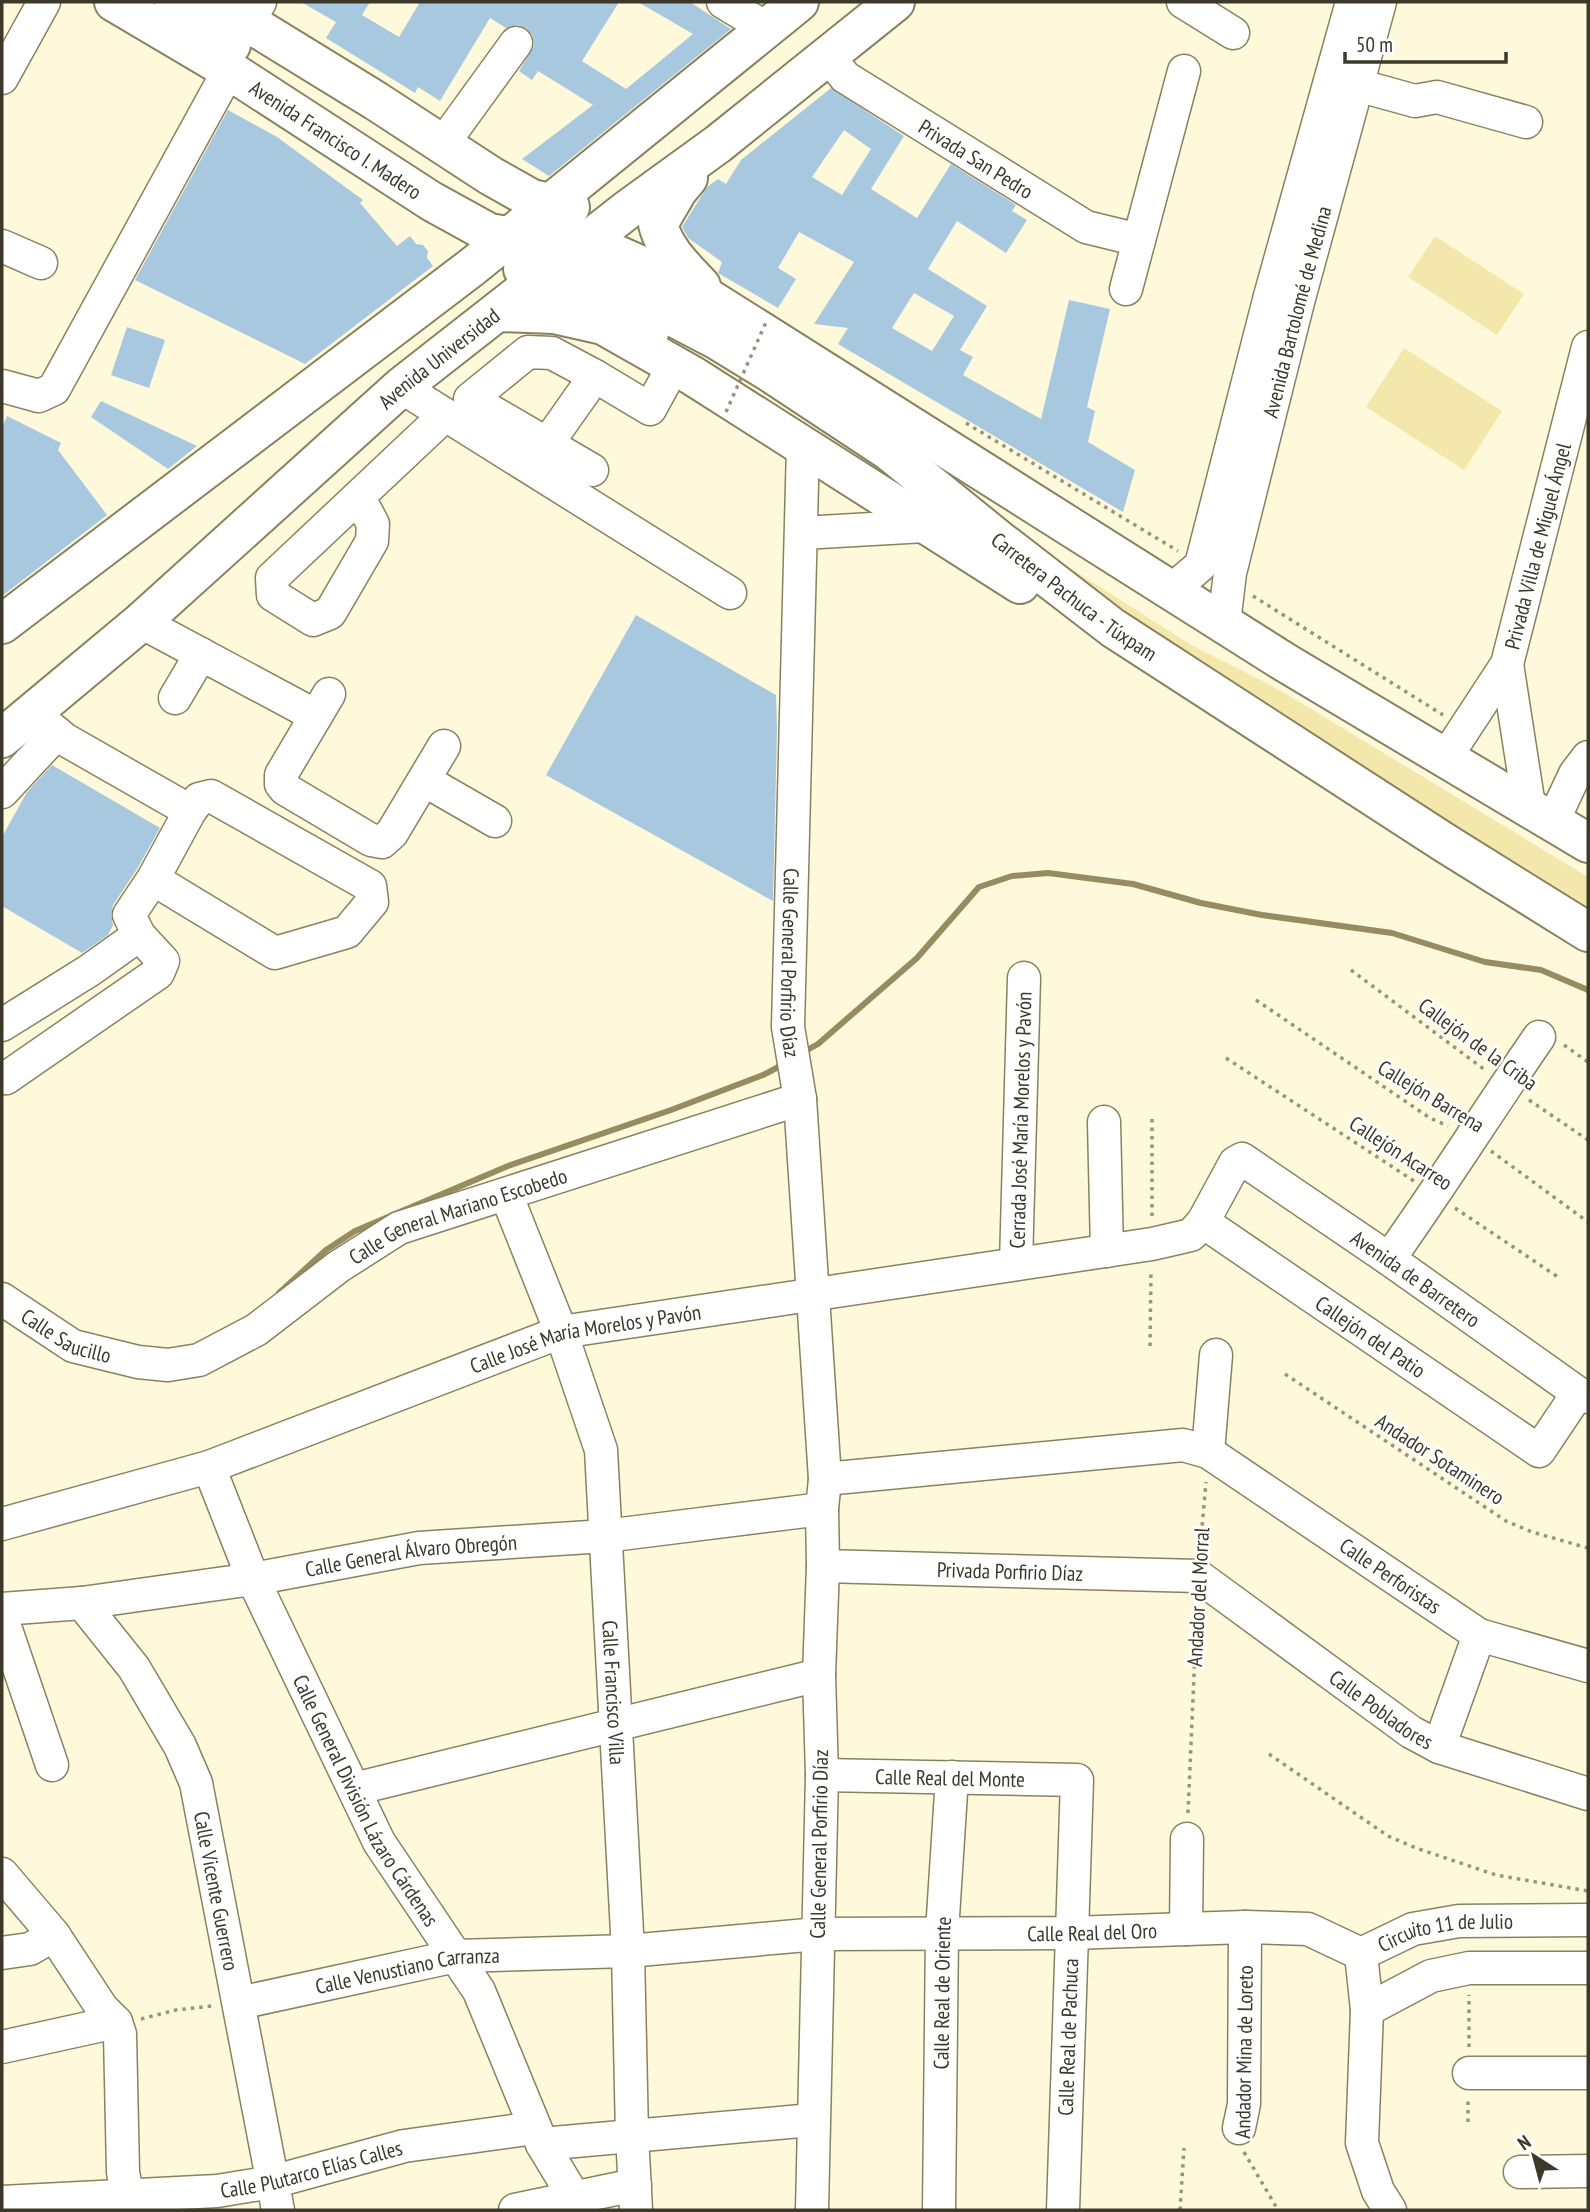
<svg xmlns="http://www.w3.org/2000/svg" width="1590" height="2212" font-family="'PT Sans Narrow',sans-serif">
  <rect width="100%" height="100%" fill="#fff9db"/>
  <!-- green -->
  <path fill="#f4e7ab" d="M1435 236 1524 294 1497 335 1408 277Z
    M1404 348 1502 411 1464 470 1366 407Z
    M1045 552 1191 645 1261 680 1298 701 1588 877V915L1041 560Z"/>
  <g fill="none" stroke-linecap="round" stroke-linejoin="round">
    <!-- stream -->
    <path stroke="#968c5f" stroke-width="6" d="M802 1053 818 1044 917 958 979 887 1012 876 1048 873 1133 884 1201 903 1262 915 1392 933 1485 962 1541 970 1588 990
      M279 1293 326 1250 355 1231 508 1166 671 1110 763 1075 784 1064"/>
  </g>
  <!-- building -->
  <path fill="#a7c8df" fill-rule="evenodd" d="M301 2H370L362 15 399 37 420 2H619L582 61 626 89 693 34 638 2H690L731 29 549 176 522 159 593 105 538 71 532 80 519 71 534 46 533 36 526 28 517 25 506 28 490 18 440 101 418 87 415 93 326 38 336 22Z
    M831 88 904 136 871 189 917 218 951 164 1016 205 1012 211 1027 220 1006 253 957 221 928 269 987 306 960 350 973 357 963 375 1041 419 1069 300 1110 309 1087 407 1095 411 1088 442 1135 470 1123 512 838 344 848 328 814 324 854 262 799 232 778 268 796 279 778 308 718 273 722 262 688 238 682 227 707 187 718 179 726 184 741 160ZM844 130 871 149 842 195 812 177ZM914 293 954 316 932 351 892 328Z
    M228 110 277 137 363 200 360 203 397 246 410 236 416 244 423 245 428 251 427 258 433 266 305 364 135 280Z
    M127 327 165 340 149 388 111 375Z
    M101 401 152 425 197 446 168 469 91 417Z
    M7 416 61 443 58 450 107 515 2 596V428Z
    M636 615 776 695 777 731 773 901 546 775Z
    M52 765 160 828 137 869 113 905 111 915 113 925 108 935 82 953 2 906V837L27 792Z"/>
  <g fill="none" stroke-linecap="round" stroke-linejoin="round">
    <defs>
      <g id="minor">
        <path d="M723 2 766 28"/>
        <path d="M1183 2 1233 33"/>
        <path d="M257 7 260 2"/>
        <path id="s1" d="M823 58 837 67 845 77 1086 227 1139 240"/>
        <path d="M2 78 44 2"/>
        <path d="M1357 85 1415 101 1437 97 1526 122"/>
        <path d="M442 145 516 43"/>
        <path d="M2 246 41 263"/>
        <path d="M1126 289 1184 71"/>
        <path d="M2 386 39 396 54 389 229 70"/>
        <path d="M401 387 730 593"/>
        <path d="M547 444 595 376 650 409 674 365"/>
        <path id="s2" d="M803 445 788 1027 800 1099 825 1479 822 1509 823 1566 819 1675 822 1775 812 2210"/>
        <path d="M592 470 470 399 528 352 552 353 595 376"/>
        <path d="M359 498 373 524 372 541 330 613 313 620 273 595 272 578 444 416"/>
        <path d="M802 533 925 526"/>
        <path d="M1172 590 1201 565 1270 296 1352 2"/>
        <path d="M141 622 316 716"/>
        <path id="s3" d="M1224 623 1230 573 1298 302 1380 2"/>
        <path d="M1507 664 1529 806"/>
        <path d="M329 694 281 775V784L285 789 371 840 382 842 392 833 444 746"/>
        <path d="M175 698 201 654"/>
        <path d="M33 713 64 739 190 811"/>
        <path id="s4" d="M1446 757 1507 664 1588 347"/>
        <path d="M424 780 495 821"/>
        <path d="M2 792 57 733"/>
        <path d="M1553 821 1575 774 1588 757"/>
        <path d="M2 1025 90 970 139 935"/>
        <path d="M2 1076 6 1078 158 973 163 961 139 935 129 915 153 879 190 811 199 799 211 796 370 886 372 902 347 932 275 953 153 879"/>
        <path d="M1104 1122 1107 1251"/>
        <path id="s5" d="M506 1194 561 1332 601 1450 628 1951 632 2135 636 2210"/>
        <path id="s6" d="M1203 1222 1539 1451 1578 1393"/>
        <path d="M1389 1259C1441 1186 1488 1111 1539 1037"/>
        <path id="s7" d="M1016 1264 1024 978"/>
        <path id="s8" d="M2 1299 73 1346 138 1362 168 1365 199 1360 256 1330 338 1267 399 1228 800 1099"/>
        <path d="M1208 1452 1216 1355"/>
        <path id="s9" d="M209 1467 253 1579 379 1842 479 1991 542 2144 574 2197"/>
        <path id="s10" d="M825 1479 1183 1445 1208 1452 1479 1635 1588 1666"/>
        <path id="s11" d="M2 1524 209 1467 561 1332 1152 1244 1191 1235 1203 1222 1235 1163 1242 1159 1389 1259 1578 1393 1588 1397"/>
        <path id="s12" d="M823 1566 1198 1576 1411 1732 1439 1747 1588 1794"/>
        <path id="s13" d="M82 1603 134 1668 180 1746 196 1783 278 2210"/>
        <path id="s14" d="M2 1609 82 1603 253 1579 419 1548 605 1536 822 1509"/>
        <path d="M2 1618 52 1765"/>
        <path d="M1439 1747 1479 1635"/>
        <path id="s15" d="M822 1775 1077 1780 1063 2210"/>
        <path d="M354 1789 819 1675"/>
        <path d="M2 1874 54 1935 102 2008 116 2022 120 2034 123 2172 130 2210"/>
        <path d="M1186 1929 1187 1839"/>
        <path d="M2 1953 30 1949 54 1935"/>
        <path d="M1361 1954 1367 2010 1362 2143 1378 2191 1390 2210"/>
        <path id="s16" d="M1361 1954 1413 1929 1459 1921 1588 1920"/>
        <path id="s17" d="M239 2003 456 1956 628 1951 818 1934 1071 1933 1245 1927 1308 1929 1361 1954"/>
        <path d="M1367 2010 1431 1976 1469 1968H1588"/>
        <path d="M2 2047 116 2022"/>
        <path d="M1469 2073H1588"/>
        <path d="M1239 2128 1244 2104 1245 1927"/>
        <path d="M542 2144 812 2120"/>
        <path d="M1520 2172 1588 2171"/>
        <path id="s18" d="M2 2202 217 2191 272 2182 404 2146 535 2128"/>
        <path d="M515 2210 635 2185"/>
        <path id="s19" d="M939 2210 942 1932 952 1777"/>
      </g>
      <g id="major">
        <path id="s20" d="M114 2 229 70 431 201 489 233 509 236 564 260 719 341 768 371 889 451 999 540 1113 628 1445 843 1588 932"/>
        <path d="M174 2 197 22 231 45"/>
        <path d="M200 2 262 31 376 101 491 176 532 199 570 207"/>
        <path d="M688 178 678 190 658 224C664 249 683 267 701 286"/>
        <path d="M535 222 588 242 694 289 1286 663 1588 843"/>
        <path d="M523 269 544 276 554 286 649 333"/>
        <path d="M499 312 554 314 603 325 693 376 1020 584"/>
        <path d="M2 624 472 267 799 2"/>
        <path id="s21" d="M2 738 141 622 401 387 627 210 718 144 895 2"/>
      </g>
    </defs>
    <!-- minor casing -->
    <use href="#minor" stroke="#898260" stroke-width="35"/>
    <!-- major casing -->
    <use href="#major" stroke="#898260" stroke-width="42"/>
    <!-- path -->
    <path stroke="#98947e" stroke-width="3.5" stroke-dasharray="3.5 5" stroke-linecap="butt" d="M966 423 1178 551
      M1253 596 1443 715
      M1351 970 1485 1070
      M1256 1000 1430 1118 1448 1126
      M1564 1045 1588 1062
      M1226 1058 1414 1181
      M1529 1100 1588 1140
      M1152 1119V1218
      M1491 1151 1588 1222
      M1455 1208 1558 1277
      M1150 1346 1151 1271
      M1285 1374 1506 1521 1532 1532 1588 1548
      M1200 1551 1206 1482
      M1269 1754 1388 1836 1416 1848 1496 1875 1588 1891
      M1188 1813 1197 1607
      M141 2019 176 2010 212 2006
      M1469 2047V1995
      M1468 2122V2100
      M1244 2152 1278 2210
      M1180 2210 1184 2148"/>
    <!-- minor -->
    <use href="#minor" stroke="#fff" stroke-width="32"/>
    <!-- major -->
    <use href="#major" stroke="#fff" stroke-width="38"/>
    <!-- path-bridge -->
    <path stroke="#98947e" stroke-width="3.5" stroke-dasharray="3.5 5" stroke-linecap="butt" d="M726 412 767 320"/>
  </g>
  <g text-anchor="middle" dominant-baseline="central" stroke-width="5" stroke-linejoin="round" paint-order="stroke">
    <!-- street labels -->
    <g font-size="21" fill="#3c392b" stroke="#fff">
      <text stroke="none"><textPath href="#s20" startOffset="261">Avenida Francisco I. Madero</textPath></text>
      <text stroke="none"><textPath href="#s1" startOffset="184">Privada San Pedro</textPath></text>
      <text stroke="none"><textPath href="#s3" startOffset="320">Avenida Bartolomé de Medina</textPath></text>
      <text stroke="none"><textPath href="#s21" startOffset="579">Avenida Universidad</textPath></text>
      <text stroke="none"><textPath href="#s4" startOffset="233">Privada Villa de Miguel Ángel</textPath></text>
      <text stroke="none"><textPath href="#s20" startOffset="1134">Carretera Pachuca - Túxpam</textPath></text>
      <text stroke="none"><textPath href="#s2" startOffset="518">Calle General Porfirio Díaz</textPath></text>
      <text transform="translate(1478 1044) rotate(36)">Callejón de la Criba</text>
      <text transform="translate(1431 1096) rotate(31)">Callejón Barrena</text>
      <text stroke="none"><textPath href="#s7" startOffset="144">Cerrada José María Morelos y Pavón</textPath></text>
      <text transform="translate(1401 1153) rotate(33)">Callejón Acarreo</text>
      <text stroke="none"><textPath href="#s8" startOffset="513">Calle General Mariano Escobedo</textPath></text>
      <text stroke="none"><textPath href="#s11" startOffset="1533">Avenida de Barretero</textPath></text>
      <text stroke="none"><textPath href="#s8" startOffset="75">Calle Saucillo</textPath></text>
      <text stroke="none"><textPath href="#s6" startOffset="203">Callejón del Patio</textPath></text>
      <text stroke="none"><textPath href="#s11" startOffset="614">Calle José María Morelos y Pavón</textPath></text>
      <text transform="translate(1440 1459) rotate(33)">Andador Sotaminero</text>
      <text stroke="none"><textPath href="#s14" startOffset="413">Calle General Álvaro Obregón</textPath></text>
      <text stroke="none"><textPath href="#s12" startOffset="187">Privada Porfirio Díaz</textPath></text>
      <text stroke="none"><textPath href="#s10" startOffset="606">Calle Perforistas</textPath></text>
      <text transform="translate(1198 1597) rotate(-87)">Andador del Morral</text>
      <text stroke="none"><textPath href="#s5" startOffset="516">Calle Francisco Villa</textPath></text>
      <text stroke="none"><textPath href="#s12" startOffset="602">Calle Pobladores</textPath></text>
      <text stroke="none"><textPath href="#s15" startOffset="128">Calle Real del Monte</textPath></text>
      <text stroke="none"><textPath href="#s9" startOffset="369">Calle General División Lázaro Cárdenas</textPath></text>
      <text transform="translate(819 1844) rotate(-89)">Calle General Porfirio Díaz</text>
      <text stroke="none"><textPath href="#s13" startOffset="324">Calle Vicente Guerrero</textPath></text>
      <text stroke="none"><textPath href="#s17" startOffset="859">Calle Real del Oro</textPath></text>
      <text stroke="none"><textPath href="#s16" startOffset="89">Circuito 11 de Julio</textPath></text>
      <text stroke="none"><textPath href="#s17" startOffset="172">Calle Venustiano Carranza</textPath></text>
      <text stroke="none"><textPath href="#s19" startOffset="217">Calle Real de Oriente</textPath></text>
      <text transform="translate(1068 2037) rotate(-88)">Calle Real de Pachuca</text>
      <text transform="translate(1244 2052) rotate(-89)">Andador Mina de Loreto</text>
      <text stroke="none"><textPath href="#s18" startOffset="312">Calle Plutarco Elías Calles</textPath></text>
    </g>
  </g>
  <!-- border -->
  <rect width="1590" height="2212" fill="none" stroke="#3c392b" stroke-width="7"/>
  <!-- north arrow -->
  <g transform="translate(1534 2156) rotate(324)" stroke="#ffffff" stroke-width="5" paint-order="stroke">
  <path d="M0-5L12 26L0 18L-12 26Z" fill="#3c392b"/>
  <text y="-10" font-size="19" font-weight="bold" text-anchor="middle" fill="#3c392b">N</text>
  </g>
  <!-- scale -->
  <path d="M1345 52v10h161v-10" fill="none" stroke="#3c392b" stroke-width="3.5"/>
  <text x="1356" y="52" font-size="21" fill="#3c392b" stroke="#ffffff" stroke-width="5" paint-order="stroke">50 m</text>
</svg>
